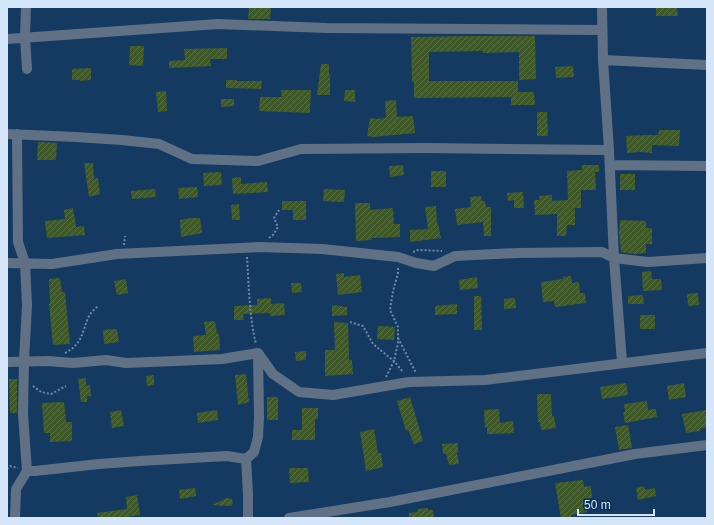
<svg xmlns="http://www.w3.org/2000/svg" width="714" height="525" font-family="Helvetica,sans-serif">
  <defs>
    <pattern id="building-hatch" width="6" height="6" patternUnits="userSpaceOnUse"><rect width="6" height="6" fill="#3e5927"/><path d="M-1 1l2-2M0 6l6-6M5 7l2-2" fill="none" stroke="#597147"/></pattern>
  </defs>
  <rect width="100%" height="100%" fill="#143a62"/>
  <!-- building -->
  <path fill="url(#building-hatch)" d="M249 7H271L270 19H248Z
    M656 7H677L678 16H656Z
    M470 36H535L536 79 519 80V52L483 53V51L429 52V81H518V92H534L535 105H511V97L414 98V82H412L411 37Z
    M130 46H144L143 66 129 65Z
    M227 48V59H210L211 66 169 68V61L185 60 184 49Z
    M321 64H329V74H330V95H317Z
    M573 66 574 77 556 78 555 67Z
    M91 68V80L80 81V80H72V69Z
    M226 80H237V81H262L261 89 226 88Z
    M281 90H311L310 113 259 111 260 97H282Z
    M345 90H355V102L344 101Z
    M166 91 167 111 158 112 156 92Z
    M221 99H234V106L221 107Z
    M396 100 397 117 413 116 415 133 374 137 367 136 370 118 377 119 386 118 385 101Z
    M537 112H547L548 136H537Z
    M659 130H680L679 146 652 145V153L640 152 627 153 626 136 647 135H658Z
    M38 142 57 143 56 160H37Z
    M84 163H93L94 179 98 178 100 194 89 197Z
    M403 165 404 175 390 177 389 166Z
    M582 165H599V172H595L596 190H581V208H575V225H567L566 236H557V214L535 215 534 200H540L539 196 552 195V201L568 200 567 171 582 170Z
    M431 171H446V187H431Z
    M221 172 222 185 204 186 203 173Z
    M620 174H635V190H620Z
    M241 177V184L267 182 268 192 233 194 232 178Z
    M197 187 198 197 179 199 178 188Z
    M155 189 156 197 132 199 131 191Z
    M324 189 345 190 344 202 323 201Z
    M523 192 524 208H514V200L508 201 507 193Z
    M481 196 482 201H485L486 207H491V236H484L483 222 457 225 455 209 471 207 470 197Z
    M282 201H306V220H293V210H282Z
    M355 203H370V210L393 208 394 224H400V237L372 238V240L356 241Z
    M239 204 240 220H232L231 205Z
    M436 206 437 224H438L441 238 410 242V230L428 229 425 207Z
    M73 208 76 227 84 226 85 235 47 238 45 221 65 219 64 210Z
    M191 218H200L202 233 181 237 180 220Z
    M620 220 646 221V228H652V244H646V253L635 254 621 252 619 233Z
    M651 271 652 279H661L662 290 643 291 642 272Z
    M344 273V277L360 275 362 292 338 295 336 274Z
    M571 276 572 283 579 282 580 293H585L586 303 555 307 554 301 543 302 541 282 563 279V277Z
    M477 277 478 288 460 290 459 280Z
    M60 278 62 292H65L70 344 53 345 49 304H50L49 279Z
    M126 279 128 293 117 295 114 281Z
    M291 283H301L302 292 292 293Z
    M698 293 699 305 688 306 687 294Z
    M643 295 644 304H628V296Z
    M474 296H481L482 330H474Z
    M271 298V304L284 303 285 315 270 316V313L243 314 244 320H234V306L257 305V299Z
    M515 298 516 308 504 309V299Z
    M457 304V314L435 315V306Z
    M332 305 347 307V315L332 316Z
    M640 315H655V329H640Z
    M215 321 217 334H219L220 350 194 352 193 336 206 335 204 322Z
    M334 322 348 323 349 360H352L353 374 325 376V350H335Z
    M378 326 395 327 394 340 377 339Z
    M117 329 119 342 104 344 103 330Z
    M306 351V360L296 361 295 352Z
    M246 374 249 402 238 405 235 375Z
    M154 375V385L147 386 146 376Z
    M86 378V386L90 385 91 396H87V402H81L78 379Z
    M9 379H17V413H10Z
    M626 383 628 395 602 399 600 387Z
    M684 383 686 397 669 400 667 386Z
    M537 394H551L552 416H554L556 428 541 430 540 422H538Z
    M267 397H278V420H267Z
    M410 397 423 441 414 444 408 430 406 431 397 401Z
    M647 401 648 410 656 409 657 417 625 423 623 412H625L624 404Z
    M64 402 66 422H72V441L50 442V433H44L42 403Z
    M302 408H318V419H315V440H292V430H302Z
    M499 409 500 423 513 421 514 433 487 434V427H485L484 410Z
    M121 410 124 426 112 428 110 412Z
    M217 410 218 420 198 423 197 413Z
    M707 410V427L700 429V431L686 433 682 414Z
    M628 425 632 448 619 450 615 427Z
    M374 429 378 453H381L383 467 366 471 360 432Z
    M458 443V453H457L459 464 449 465 446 454H443L442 444Z
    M289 468H308L309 482 290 483Z
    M583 480 584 487 591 486 592 498 585 499 587 512 571 515 572 518H561L555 483Z
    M644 486 645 490 655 488 656 496 638 500 636 488Z
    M195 488 196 496 180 499 179 490Z
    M137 495 140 515 119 518H98L97 513 127 509 126 497Z
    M227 498 232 499 233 504 231 506 212 505Z
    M428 508V510H433L434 518H409V513L418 512 417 509Z"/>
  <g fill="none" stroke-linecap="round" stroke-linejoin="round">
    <!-- path -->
    <path stroke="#6d8aa8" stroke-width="2" stroke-dasharray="2 2" stroke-linecap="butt" d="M269 238 273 235 278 227 274 218 279 210
      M124 245 125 236
      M413 252 418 250 442 251
      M247 257C249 285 249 317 256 344
      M350 322 363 326 373 344 394 361 403 372
      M398 338 416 373
      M65 353C83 344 82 331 89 316 91 312 95 309 98 306
      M386 377 394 361 398 343V327L390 310 393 291 398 273V266
      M33 386 41 392 51 394 66 386
      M7 469 10 466 18 468"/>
    <!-- minor -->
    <path stroke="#607185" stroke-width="10" d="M26 7 25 37 27 69
      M602 7 603 60 609 150 614 258 622 362
      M7 39 218 24 326 28 601 30
      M603 60 707 65
      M7 134 76 137 122 140 159 144 192 159 258 161 301 149 425 148 609 150
      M610 165 707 166
      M7 263 52 264 117 254 259 247 322 249 398 257 416 263 434 266 455 256 517 253 602 252 614 258 648 262 707 258
      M7 362 48 361 73 363 106 360 126 363 222 359 258 353 273 374 299 392 333 395 409 382 485 380 707 353
      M246 459 254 452 258 437 259 417 258 353
      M27 471H35L99 464 140 461 227 456 246 459 248 494V518
      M15 518 16 489 27 471 23 414 24 361 27 305 25 263 18 242 17 134
      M289 518 390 502 635 454 707 445"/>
  </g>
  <!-- border -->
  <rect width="714" height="525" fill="none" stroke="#d5e6fa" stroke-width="16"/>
  <!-- scale -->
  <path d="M578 509v6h76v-6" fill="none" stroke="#d5e6fa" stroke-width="2"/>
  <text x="584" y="509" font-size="12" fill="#d5e6fa" stroke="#082f56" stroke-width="3" paint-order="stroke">50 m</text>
</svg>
